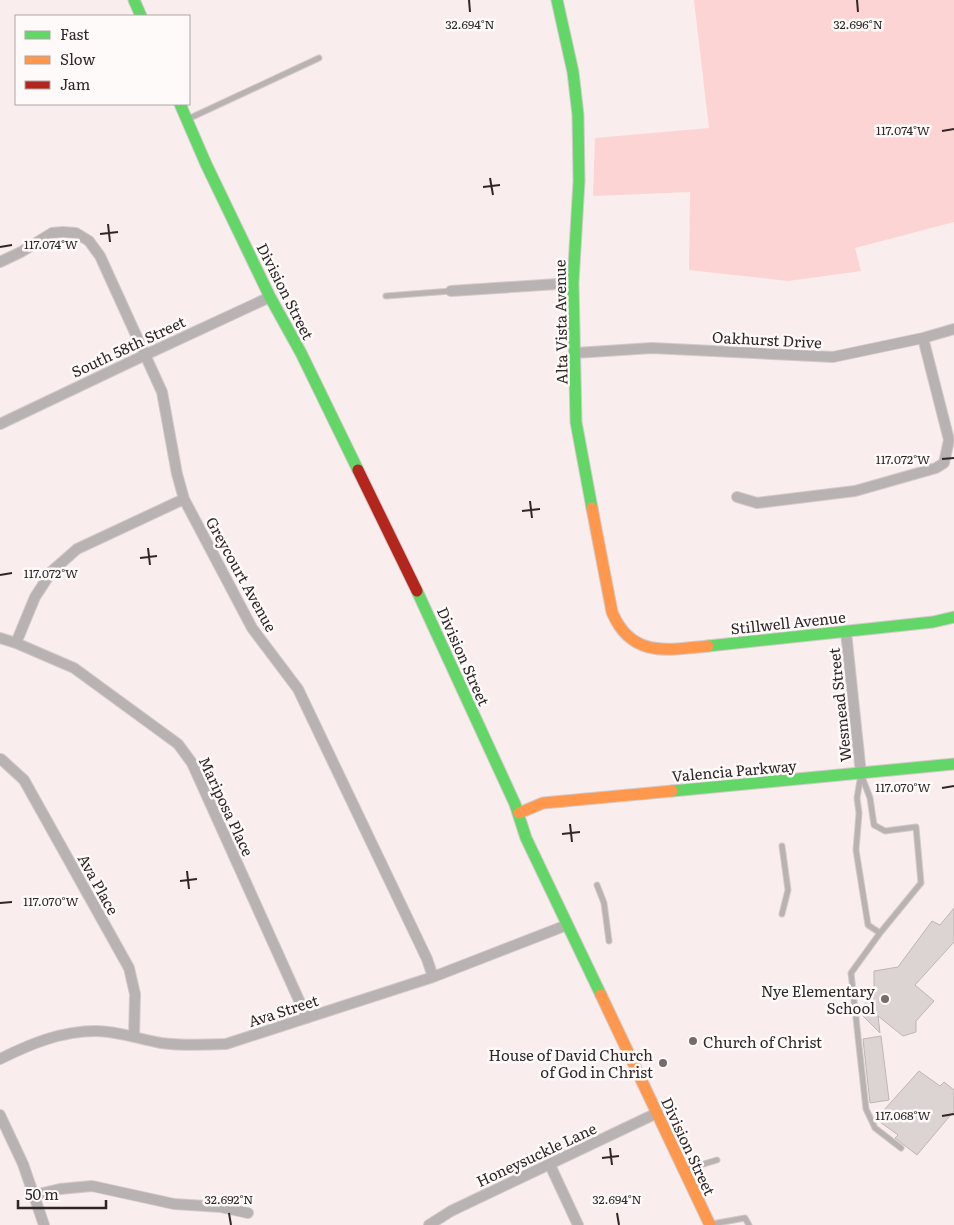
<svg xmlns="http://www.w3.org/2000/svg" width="954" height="1225" font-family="Literata,serif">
  <rect width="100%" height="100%" fill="#f9eded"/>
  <!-- green -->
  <path fill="#fcd4d3" d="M694 0H954V222L855 248 861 271 788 281 689 270 690 192 593 196 595 138 709 128Z"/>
  <!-- building -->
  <path fill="#dcd3d3" stroke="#bfb6b5" d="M954 908V942L915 985 934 1001 916 1021V1032L903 1036 878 1016 880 1033 860 1013 859 1009 874 995V971L898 967 932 921 940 925Z
    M881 1036 889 1100 870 1103 863 1039Z
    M919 1071 940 1086 944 1082 954 1090V1111L917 1155 895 1138 898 1135 876 1119Z"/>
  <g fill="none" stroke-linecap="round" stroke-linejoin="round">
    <defs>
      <path id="lane" d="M188 119 319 58
        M386 296 451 291
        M861 774 870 798 874 825 885 831 916 827 921 883 880 933 868 925 856 850 859 813 857 798Z
        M782 846 788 890 782 914
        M597 885 604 903 609 941
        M880 933 851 973 866 1109 875 1128 901 1148
        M687 1169 717 1160
        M712 1224 745 1218 749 1225"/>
      <path id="street" d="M0 262 21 252 52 233 63 232 76 233 89 241 100 256 162 392 177 474 184 499 252 628 298 689 427 959 433 977
        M451 291 573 283
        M575 353 652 348 833 357 923 338 954 329
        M0 424 145 355 270 297
        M737 497 757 503 855 491 936 468 944 463 949 440 923 338
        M846 632 861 774
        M0 638 16 643 74 668 178 744 192 763 307 1018
        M16 643 35 597 52 571 77 549 184 499
        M1 759 24 780 129 968 135 994 134 1037
        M0 1059C30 1044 61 1031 96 1031 117 1031 139 1039 161 1043 183 1046 204 1045 226 1044L433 977 567 925
        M0 1115 23 1164 44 1225
        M550 1165 578 1225
        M34 1195 60 1189 92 1186 174 1204 221 1207 248 1213
        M429 1225 451 1211 657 1113"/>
      <path id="fast" d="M134 0 141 16
        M557 0 573 72 578 115 579 181 573 283 576 422 592 508
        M180 104 206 164 270 297 301 353 358 470
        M417 591 515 804 526 838 601 995
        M708 646 933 622 954 617
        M672 791 954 764"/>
      <path id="slow" d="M592 508 612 612C631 658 667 650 708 646
        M519 813 543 803 672 791
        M601 995 710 1225"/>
      <path id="jam" d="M358 470 417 591"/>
    </defs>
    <!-- lane casing -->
    <use href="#lane" stroke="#d4caca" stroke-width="7"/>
    <!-- street casing -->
    <use href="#street" stroke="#d4caca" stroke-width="12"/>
    <!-- fast casing -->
    <use href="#fast" stroke="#d4caca" stroke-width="13"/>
    <!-- slow casing -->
    <use href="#slow" stroke="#d4caca" stroke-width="13"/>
    <!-- jam casing -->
    <use href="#jam" stroke="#d4caca" stroke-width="13"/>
    <!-- lane -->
    <use href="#lane" stroke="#b8b2b2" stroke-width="5"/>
    <!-- street -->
    <use href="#street" stroke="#b8b2b2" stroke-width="10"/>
    <!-- fast -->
    <use href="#fast" stroke="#63d668" stroke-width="11"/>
    <!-- slow -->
    <use href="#slow" stroke="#ff974d" stroke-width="11"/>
    <!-- jam -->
    <use href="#jam" stroke="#b3261e" stroke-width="11"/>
  </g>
  <!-- ticks -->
  <path fill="none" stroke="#2f2727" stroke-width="2" d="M469 0 470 12M857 0 858 12M942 131 954 129M490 178 493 195M483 187 500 185M108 224 110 242M100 234 118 232M0 247 12 245M942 459 954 458M530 501 532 518M522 511 540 509M148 548 150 565M140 558 157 556M0 575 12 573M942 788 954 786M570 824 572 842M562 834 580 832M187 871 189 889M180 881 197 879M0 903 12 902M942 1116 954 1114M610 1148 612 1165M602 1158 619 1156M229 1213 231 1225M617 1213 619 1225"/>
  <!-- markers -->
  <g fill="#766c6c" stroke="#fffafa" stroke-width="2">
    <circle cx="885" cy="999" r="5"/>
    <circle cx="693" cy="1041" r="5"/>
    <circle cx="663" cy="1063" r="5"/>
  </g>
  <g text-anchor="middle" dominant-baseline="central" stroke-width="5" stroke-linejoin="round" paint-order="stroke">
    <!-- street labels -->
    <g font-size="15" fill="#2f2727" stroke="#fffafa">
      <text transform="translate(286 291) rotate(63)">Division Street</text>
      <text transform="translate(560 322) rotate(-91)">Alta Vista Avenue</text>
      <text transform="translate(767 339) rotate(3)">Oakhurst Drive</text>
      <text transform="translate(128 346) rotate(-25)">South 58th Street</text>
      <text transform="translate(242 574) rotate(61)">Greycourt Avenue</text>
      <text transform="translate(788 622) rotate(-6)">Stillwell Avenue</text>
      <text transform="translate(464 656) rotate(66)">Division Street</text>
      <text transform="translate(839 705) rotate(-96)">Wesmead Street</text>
      <text transform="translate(734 770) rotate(-5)">Valencia Parkway</text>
      <text transform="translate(227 806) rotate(65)">Mariposa Place</text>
      <text transform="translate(99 884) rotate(61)">Ava Place</text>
      <text transform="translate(283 1010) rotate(-18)">Ava Street</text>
      <text transform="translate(689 1146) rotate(65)">Division Street</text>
      <text transform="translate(536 1154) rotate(-25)">Honeysuckle Lane</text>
    </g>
    <!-- poi labels -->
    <g font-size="15" fill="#2f2727" stroke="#fffafa" text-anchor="end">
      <text x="875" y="990">Nye Elementary<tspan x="875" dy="17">School</tspan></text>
      <text x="703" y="1041" text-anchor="start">Church of Christ</text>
      <text x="653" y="1054">House of David Church<tspan x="653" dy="17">of God in Christ</tspan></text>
    </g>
  </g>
  <g font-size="12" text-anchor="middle" fill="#2f2727" stroke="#fffafa" stroke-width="5" stroke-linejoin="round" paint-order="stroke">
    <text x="470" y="29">32.694°N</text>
    <text x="858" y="29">32.696°N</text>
    <text x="903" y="135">117.074°W</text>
    <text x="51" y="249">117.074°W</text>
    <text x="903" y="464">117.072°W</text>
    <text x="51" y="578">117.072°W</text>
    <text x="903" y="792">117.070°W</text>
    <text x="51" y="906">117.070°W</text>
    <text x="903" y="1120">117.068°W</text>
    <text x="229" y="1204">32.692°N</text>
    <text x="617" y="1204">32.694°N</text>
  </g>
  <!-- legend -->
  <rect x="15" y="15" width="175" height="90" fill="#fffafa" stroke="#aca6a6"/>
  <rect x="25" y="31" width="25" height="8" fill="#63d668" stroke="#aca6a6"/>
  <text x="60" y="40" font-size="15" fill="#2f2727">Fast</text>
  <rect x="25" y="56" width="25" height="8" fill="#ff974d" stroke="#aca6a6"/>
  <text x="60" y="65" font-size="15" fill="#2f2727">Slow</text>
  <rect x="25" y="81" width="25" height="8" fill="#b3261e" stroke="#aca6a6"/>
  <text x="60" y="90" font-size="15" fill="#2f2727">Jam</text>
  <!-- scale -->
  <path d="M18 1200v8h88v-8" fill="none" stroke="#2f2727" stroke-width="2.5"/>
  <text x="25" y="1200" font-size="15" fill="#2f2727" stroke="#fffafa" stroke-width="4" paint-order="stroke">50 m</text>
</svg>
